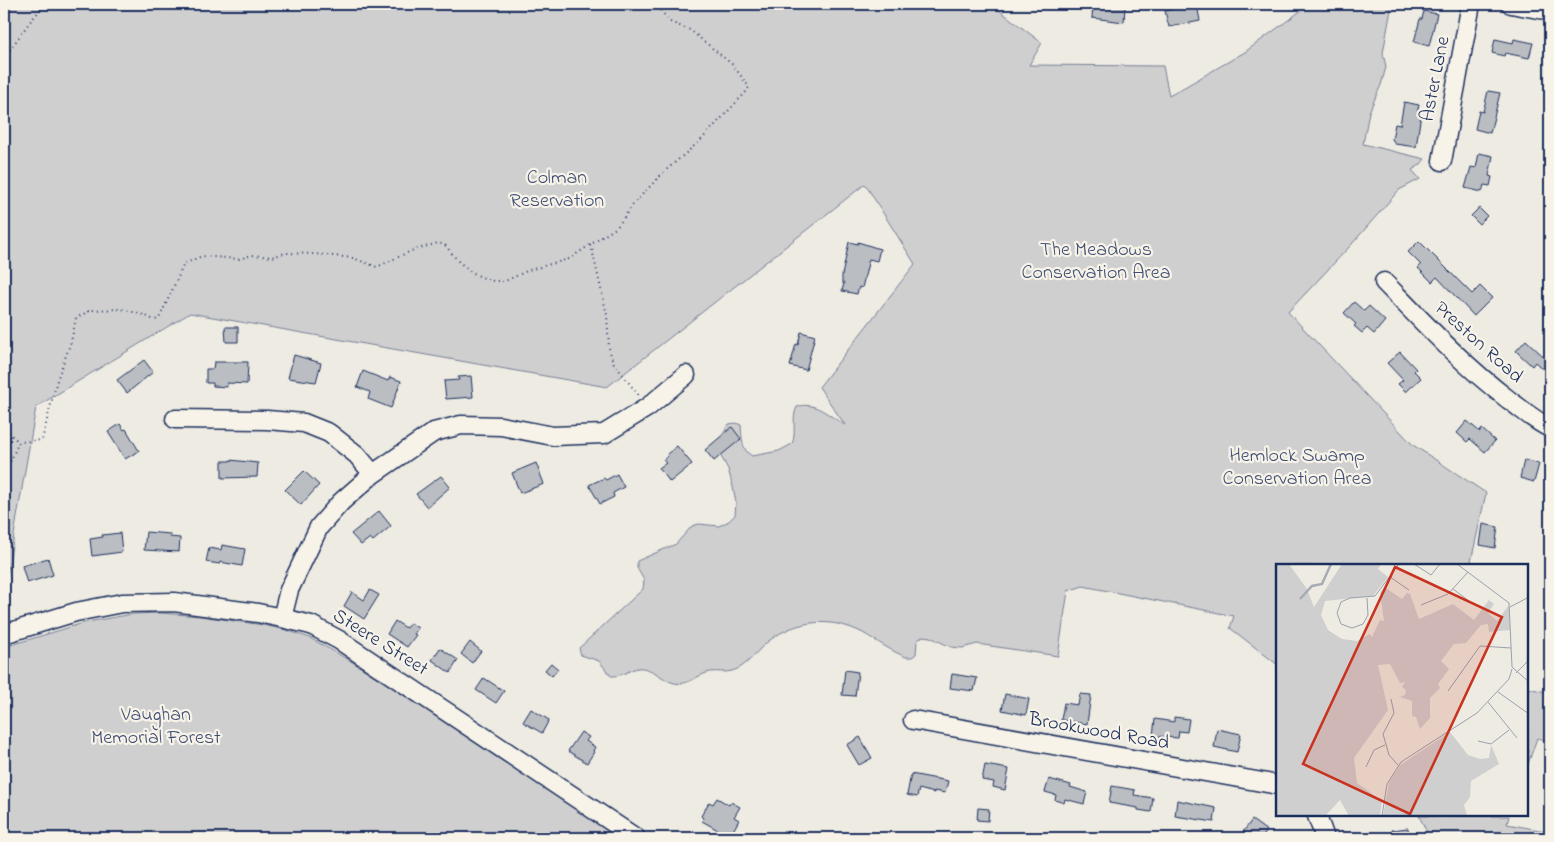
<svg xmlns="http://www.w3.org/2000/svg" width="1554" height="842" font-family="'Indie Flower',sans-serif">
  <rect width="100%" height="100%" fill="#eeebe2"/>
  <filter id="ink" filterUnits="userSpaceOnUse"><feTurbulence type="fractalNoise" baseFrequency=".02" numOctaves="2"/><feDisplacementMap in="SourceGraphic" scale="10" xChannelSelector="R" yChannelSelector="G"/><feConvolveMatrix kernelMatrix="1 2 1 2 8 2 1 2 1" color-interpolation-filters="sRGB"/></filter>
  <g filter="url(#ink)">
    <!-- green -->
    <path fill="#cfcfcf" stroke="#757f96" d="M4 4H991L1042 43 1029 65 1163 66 1169 96 1245 52 1310 4H1392L1383 53 1386 67 1381 85 1369 112 1363 144 1425 159 1420 165 1412 170 1420 179 1399 190 1352 244 1288 312 1413 445 1486 493 1470 566H1278V665L1230 628 1234 616 1083 586 1068 591 1058 656 977 644 962 648 951 647 930 637 923 636 917 641 916 654 912 657H906C891 651 877 641 863 633 832 617 798 619 770 640 757 649 748 667 732 671 725 673 717 671 710 672 696 675 689 686 674 683 663 680 655 670 643 668 632 666 625 677 611 676L599 661 581 655 579 648 643 589 644 580 637 568V561L676 544 692 526 699 524 719 526 729 521 735 515 736 503 733 487 728 469 718 451 722 436 729 424 736 423 741 425C742 436 741 450 752 456L779 451 792 444C797 432 791 419 797 407 815 400 830 417 845 425L819 387 915 264 865 184 607 387 190 313 36 407 4 593Z
      M161 613 200 616 263 625 286 630 310 638 349 660 410 698 619 838H4V647L87 622 133 614Z
      M1528 688 1550 693V741L1537 738 1528 764Z
      M1419 816H1509L1507 824 1550 832V838H1430Z"/>
    <!-- building -->
    <path fill="#babdc2" stroke="#1b2f5e" d="M1093 4 1125 6 1124 22 1092 18Z
      M1197 4 1200 21 1169 27 1165 11Z
      M1424 11 1437 14 1429 46 1414 42 1420 19H1422Z
      M1495 39 1513 43 1514 39 1533 43 1529 58 1505 53 1504 56 1492 53Z
      M1488 91 1500 93 1490 133 1475 129 1479 111 1483 112Z
      M1404 102 1419 105 1417 113 1421 114 1416 147 1395 144 1392 139 1395 124 1400 125Z
      M1479 153 1493 156 1489 176 1492 177 1490 186 1484 185 1482 192 1465 188 1471 167 1476 168Z
      M1479 208 1487 216 1479 224 1471 216Z
      M1419 241 1472 294 1480 286 1492 298 1474 316 1437 277 1432 282 1418 268 1421 265 1408 252Z
      M849 242 858 244V242L880 249 877 261 869 259 862 288 859 287 857 294 842 291 844 283H842V275Z
      M1354 302 1364 311 1369 306 1385 321 1374 334 1367 328 1362 333 1354 326 1356 324 1344 313Z
      M225 327H238V342H226Z
      M801 332 815 336 806 370 790 366 796 344 798 345Z
      M1526 340 1543 356 1550 348V376L1535 362 1532 366 1516 351Z
      M1400 352 1416 369 1414 371 1421 378 1406 392 1398 384 1403 380 1387 363Z
      M294 355 321 363 316 382 288 378Z
      M144 360 153 372 127 393 117 380Z
      M214 362H248L247 384 227 383V387L213 386V383H206V369H213Z
      M363 371 388 381 390 377 401 381 391 408 368 399 370 392 357 387Z
      M471 376 473 397 446 399 444 381 459 380 458 377Z
      M1467 421 1480 432 1482 429 1495 441 1485 452 1470 439 1467 442 1457 433Z
      M120 424 124 430 126 429 139 451 125 459 108 432Z
      M732 427 741 439 714 461 705 450Z
      M677 446 692 464 670 482 659 468 666 463 663 460 668 456 667 454Z
      M230 460 258 463 257 477 222 478V461H230Z
      M1524 460 1539 464 1534 482 1520 478Z
      M536 463 544 484 520 493 512 473Z
      M304 471 319 485 301 505 285 490Z
      M617 474 624 487 613 493 614 497 600 504 589 485 604 478 606 480Z
      M441 476 450 487 427 507 416 494Z
      M379 511 391 526 373 541 370 538 361 545 351 534Z
      M1483 524 1498 527 1495 548 1480 545Z
      M146 532 170 534V537L180 538 179 552 144 550Z
      M120 533 122 552 92 556 90 539 103 537 102 535Z
      M222 545 245 549 242 566 220 562V564L206 562 209 548 221 550Z
      M48 558 53 575 27 583 22 566Z
      M370 590 379 595 364 619 344 606 352 592 364 600Z
      M395 621 406 628 410 623 418 628 414 634 416 635 407 647 387 634Z
      M470 642 481 651 472 663 461 654Z
      M440 648 458 660 450 673 432 660Z
      M551 663 558 669 552 676 545 670Z
      M845 670 858 672 855 696 842 695Z
      M952 674 977 678 974 691 950 688Z
      M484 678 504 691 496 703 476 690Z
      M1005 694 1029 699 1026 715 1002 710Z
      M1080 694 1091 695 1087 724 1061 720 1064 703 1078 705Z
      M531 709 549 720 542 733 523 722Z
      M1174 717 1189 719 1187 732 1179 731 1178 738 1153 736 1155 719 1174 722Z
      M1217 729 1241 734 1237 752 1214 747Z
      M581 732 589 737 586 741 595 747 593 751 594 752 587 763 568 751Z
      M860 737 872 758 859 765 847 745Z
      M985 765 1009 769 1005 790 993 787 994 782 982 780Z
      M911 774 948 781 945 793 934 791V793L919 789 917 797 907 795Z
      M1049 779 1071 785 1070 787 1087 792 1084 804 1065 799 1064 803 1055 800 1056 795 1045 792Z
      M1112 786 1135 790 1134 795 1153 798 1151 812 1138 810V808L1109 803Z
      M717 798 729 805 731 802 740 807 734 817 739 820 729 838H713L718 830 702 821 703 818 701 816 709 802 713 804Z
      M1177 800 1216 808 1214 822 1175 816Z
      M978 808 989 809 988 821 977 820Z
      M1252 820 1267 831 1262 838H1252L1243 832Z
      M1408 828 1409 838H1393L1392 830Z"/>
    <g fill="none" stroke-linecap="round" stroke-linejoin="round">
      <defs>
        <path id="minor" d="M1511 4 1550 11
          M1442 161 1471 4
          M1384 282C1424 323 1463 365 1509 400 1523 410 1535 421 1550 428
          M175 419 267 420 304 423 329 433 357 455 373 474
          M282 618 289 590 319 527 341 502 373 474 434 432 461 425 501 426 553 436 604 434 648 407 686 375
          M4 634 76 612 122 603 174 602 258 613 282 618 311 625 339 640 636 838
          M913 720 1278 785
          M1317 816 1325 838"/>
      </defs>
      <!-- minor casing -->
      <use href="#minor" stroke="#1b2f5e" stroke-width="21"/>
      <!-- path -->
      <path stroke="#1b2f5e" stroke-width="2" stroke-dasharray="1 4" stroke-linecap="butt" d="M4 58 29 23 45 4
        M591 245 607 315 609 348 613 362 639 396
        M4 429 19 442
        M4 475 19 442 42 440 57 380 71 342 76 318 91 310 122 309 144 315 154 320 159 319 184 264 202 256 239 259 252 255 272 257 285 253 315 254 353 258 377 267 411 251 438 243 445 245 458 261 470 271 481 277 493 281H505L529 270 569 259 617 227 635 202 664 172 701 140 747 91 749 87 733 65 690 30 670 22 656 4
        M4 494 8 509 4 522"/>
      <!-- minor -->
      <use href="#minor" stroke="#f7f3e8" stroke-width="18"/>
    </g>
  </g>
  <g text-anchor="middle" dominant-baseline="central" stroke-width="4.5" stroke-linejoin="round" paint-order="stroke">
    <!-- street labels -->
    <g font-size="20" fill="#1b2f5e" stroke="#f7f3e8">
      <text transform="translate(1436 79) rotate(-79)">Aster Lane</text>
      <text transform="translate(1478 343) rotate(42)">Preston Road</text>
      <text transform="translate(380 643) rotate(32)">Steere Street</text>
      <text transform="translate(1099 732) rotate(10)">Brookwood Road</text>
    </g>
    <!-- park labels -->
    <g font-size="20" fill="#3f4f75" stroke="#f7f3e8">
      <text x="557" y="178">Colman<tspan x="557" dy="23">Reservation</tspan></text>
      <text x="1096" y="250">The Meadows<tspan x="1096" dy="23">Conservation Area</tspan></text>
      <text x="1297" y="456">Hemlock Swamp<tspan x="1297" dy="23">Conservation Area</tspan></text>
      <text x="156" y="715">Vaughan<tspan x="156" dy="23">Memorial Forest</tspan></text>
    </g>
  </g>
  <!-- overview -->
  <g transform="translate(1276 564)">
    <rect width="252" height="252" fill="#eeebe2"/>
    <path d="M0 0H13L31 25 38 43 66 0H105L102 5 112 13 97 32 49 37 45 51 52 66 66 75 81 77 94 70 96 73 104 56 108 57 104 29 108 23 126 35 131 29 134 30 143 55 177 40 198 56 213 36 218 40 212 49 221 57 233 41 234 66 213 68 212 60 205 61 190 79 178 80 165 97 173 105 162 120 164 124 154 134V154L144 165 140 153 136 152V137L124 133 129 131 130 126 126 123 129 118 124 119 114 100 102 101 112 146 78 194 81 219 106 237 104 252H73L64 236 49 252H0ZM174 168 192 191 204 195 213 194 215 181 223 200 195 217 194 233 188 241 191 252H107L113 218 124 201Z" fill="#cfcfcf"/>
    <path fill="none" stroke="#a6abb5" stroke-width="2.5" d="M24 35 36 22 46 20 55 0"/>
    <path fill="none" stroke="#9aa0ad" stroke-width="1" d="M138 0 155 11 164 0M181 0 233 39 236 103 253 118M114 13 133 26M177 25 193 37M91 34 92 51 87 60 76 64 65 60 61 49 65 38 74 34 99 32 123 0M145 41 172 30 192 8M234 43 253 33M240 109 253 96M172 127 204 82 235 84M222 128 253 150M115 135 118 149 107 170 113 191 122 201M212 138 241 174M202 177 215 180 233 166M90 203 98 186 109 181M106 252 111 220 125 198 201 149 233 115 236 105"/>
    <path fill="#c8321e" fill-opacity="0.15" stroke="#c8321e" stroke-width="2.5" d="M119 3 226 53 134 250 27 200Z"/>
    <rect width="252" height="252" fill="none" stroke="#1b2f5e" stroke-width="2.5"/>
  </g>
  <!-- margin -->
  <rect width="1554" height="842" fill="none" stroke="#f7f3e8" stroke-width="20"/>
  <rect x="10" y="10" width="1534" height="822" fill="none" stroke="#1b2f5e" stroke-width="2" filter="url(#ink)"/>
</svg>
